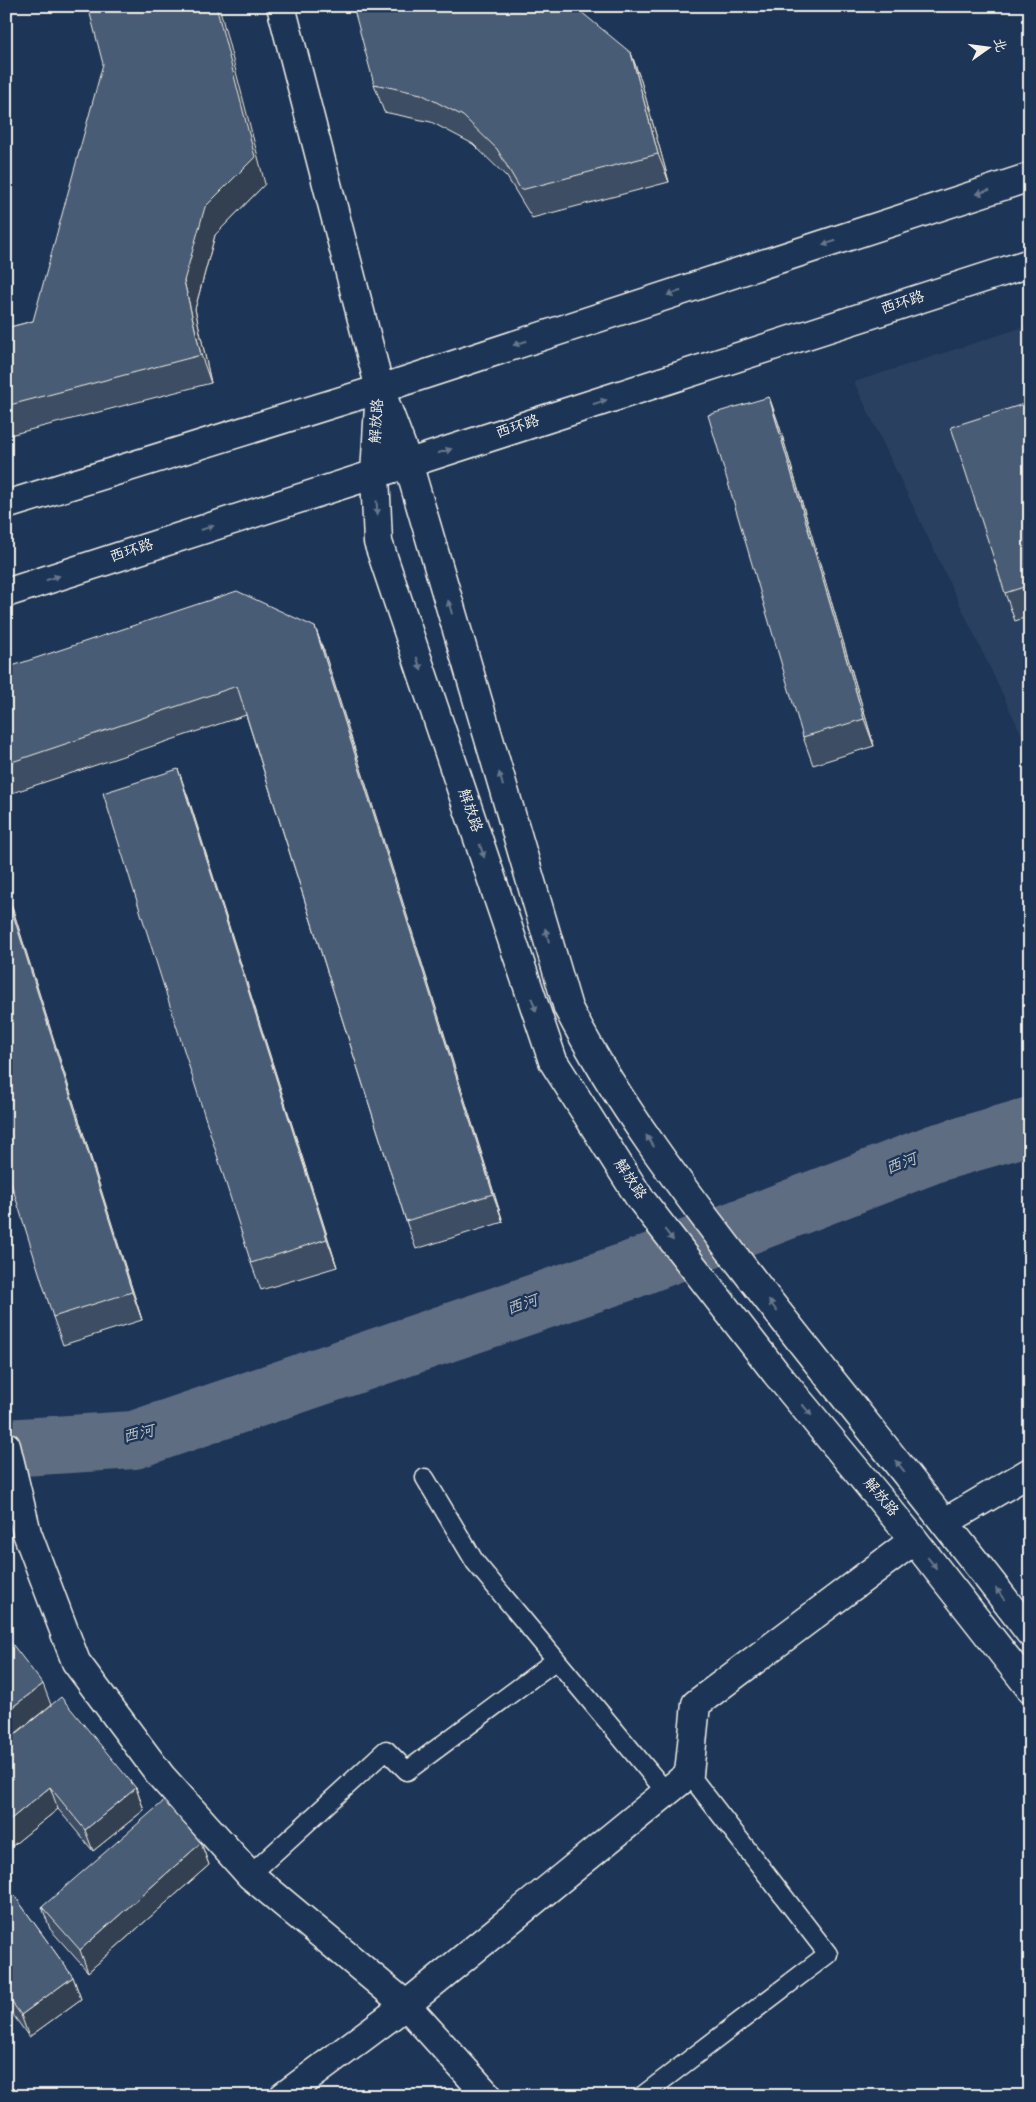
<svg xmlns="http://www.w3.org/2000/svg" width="1036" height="2102" font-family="'Gochi Hand','LXGW WenKai TC',sans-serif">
  <rect width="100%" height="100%" fill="#1d3557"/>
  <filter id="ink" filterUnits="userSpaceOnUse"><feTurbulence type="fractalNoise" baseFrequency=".02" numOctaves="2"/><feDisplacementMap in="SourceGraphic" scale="10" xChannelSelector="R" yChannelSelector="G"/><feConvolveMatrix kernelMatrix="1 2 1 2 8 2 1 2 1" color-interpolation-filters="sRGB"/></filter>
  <g filter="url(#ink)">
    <!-- built -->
    <path fill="#2a4060" d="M1030 325V752L854 382Z"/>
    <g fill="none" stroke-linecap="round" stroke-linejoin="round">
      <!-- river -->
      <path stroke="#5e6d82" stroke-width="58" d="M6 1448 134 1440 626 1272 936 1153 1030 1126"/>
      <defs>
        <path id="lane" d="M425 1478 475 1562 666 1792
          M250 1875 386 1750 407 1771 556 1660
          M642 2096 828 1954 689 1774"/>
        <path id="street" d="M281 6 380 389
          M6 1446 27 1533 76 1662 161 1776 250 1875 406 2005 488 2096
          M945 1522 1030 1472
          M284 2096 406 2005 689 1774 696 1704 914 1540"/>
        <path id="secondary" d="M380 389 375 474 378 542 553 1061 639 1197 776 1373 914 1540 1030 1688
          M384 400 408 463 568 1008C616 1102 681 1187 745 1270 839 1392 937 1510 1030 1633
          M6 505 380 389 1030 177
          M6 593 1030 263"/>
      </defs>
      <!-- lane casing -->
      <use href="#lane" stroke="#f4f1e8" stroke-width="21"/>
      <!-- street casing -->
      <use href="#street" stroke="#f4f1e8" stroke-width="31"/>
      <!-- secondary casing -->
      <use href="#secondary" stroke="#f4f1e8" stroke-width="31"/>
      <!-- lane -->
      <use href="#lane" stroke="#1d3557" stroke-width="18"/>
      <!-- street -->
      <use href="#street" stroke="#1d3557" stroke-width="28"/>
      <!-- secondary -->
      <use href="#secondary" stroke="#1d3557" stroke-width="28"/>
    </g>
    <!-- wall -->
    <path fill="#3e4e64" stroke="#f4f1e8" d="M631 53 641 81 669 182 532 218 507 177 473 144 431 122 384 112 374 84Z
      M265 184 215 235 195 309 211 383 6 436V328L33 321Z
      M769 397 779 425 874 746 813 765 803 737Z
      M1030 402V616L1015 621 1005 593Z
      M315 627 325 654 503 1222 416 1249 406 1221 246 715 6 795V668Z
      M188 797 337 1267 261 1290 251 1263Z
      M6 888 142 1320 63 1345 53 1317Z
      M6 1636 51 1705 136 1788 144 1810 93 1851 58 1809 6 1851 43 1712 6 1741Z
      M201 1843 209 1865 88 1972 50 1929 42 1907Z
      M6 1884 73 1977 81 1999 29 2037 6 2005Z"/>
    <!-- shaded-wall -->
    <path fill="#324051" stroke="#f4f1e8" d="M216 6H219L265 184 215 235 195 309 211 383 201 355 184 281Z
      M631 53 641 81 669 182 658 154Z
      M769 397 779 425 874 746 864 719Z
      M315 627 325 654 503 1222 493 1194Z
      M178 769 188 797 337 1267 327 1239Z
      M6 888 142 1320 132 1292 6 892Z
      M43 1684 51 1705 6 1741V1712Z
      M50 1787 58 1809 6 1851V1823Z
      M136 1788 144 1810 93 1851 85 1830Z
      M201 1843 209 1865 88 1972 80 1950Z
      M73 1977 81 1999 29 2037 21 2015Z"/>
    <!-- building -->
    <path fill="#485b74" stroke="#f4f1e8" d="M88 6H216L255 157 205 207 184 281 201 355 6 406V328L33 321 103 64Z
      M353 6H574L631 53 658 154 521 190 497 149 463 116 421 94 374 84Z
      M769 397 864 719 803 737 708 415Z
      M1030 402V585L1005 593 951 427Z
      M237 591 315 627 493 1194 406 1221 237 686 6 764V668Z
      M1030 629V649L1024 630Z
      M178 769 327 1239 251 1263 103 793Z
      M6 892 132 1292 53 1317 6 1167Z
      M6 1636 43 1684 6 1712Z
      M61 1697 136 1788 85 1830 50 1787 6 1823V1742Z
      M164 1801 201 1843 80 1950 42 1907Z
      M6 1884 73 1977 21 2015 6 1994Z"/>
    <!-- one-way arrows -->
    <defs><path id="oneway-solid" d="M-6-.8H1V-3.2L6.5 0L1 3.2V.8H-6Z" transform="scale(1.25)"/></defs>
    <g fill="#68778a">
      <use href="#oneway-solid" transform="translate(983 192) rotate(162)"/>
      <use href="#oneway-solid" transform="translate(829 243) rotate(162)"/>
      <use href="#oneway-solid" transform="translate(674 293) rotate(162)"/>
      <use href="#oneway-solid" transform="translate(520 343) rotate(162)"/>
      <use href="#oneway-solid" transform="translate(600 402) rotate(-18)"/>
      <use href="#oneway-solid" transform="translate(445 451) rotate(-18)"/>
      <use href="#oneway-solid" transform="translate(377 508) rotate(87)"/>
      <use href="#oneway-solid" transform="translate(207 528) rotate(-18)"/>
      <use href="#oneway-solid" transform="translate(53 578) rotate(-18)"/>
      <use href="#oneway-solid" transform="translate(450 607) rotate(-106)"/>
      <use href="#oneway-solid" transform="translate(419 664) rotate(71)"/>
      <use href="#oneway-solid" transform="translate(501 779) rotate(-106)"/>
      <use href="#oneway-solid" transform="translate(482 851) rotate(71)"/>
      <use href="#oneway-solid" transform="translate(547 935) rotate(-106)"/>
      <use href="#oneway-solid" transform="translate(534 1005) rotate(71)"/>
      <use href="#oneway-solid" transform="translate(650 1141) rotate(-124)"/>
      <use href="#oneway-solid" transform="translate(669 1235) rotate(52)"/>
      <use href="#oneway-solid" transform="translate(773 1306) rotate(-127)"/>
      <use href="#oneway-solid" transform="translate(807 1410) rotate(50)"/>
      <use href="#oneway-solid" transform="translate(900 1466) rotate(-129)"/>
      <use href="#oneway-solid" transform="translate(932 1563) rotate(52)"/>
      <use href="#oneway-solid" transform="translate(1000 1594) rotate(-127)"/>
    </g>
  </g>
  <g text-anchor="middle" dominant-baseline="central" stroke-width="5" stroke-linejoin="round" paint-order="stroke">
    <!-- street labels -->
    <g font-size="15" fill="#f4f1e8" stroke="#1d3557">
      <text transform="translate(903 304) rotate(-18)">西环路</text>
      <text transform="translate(378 421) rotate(-87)">解放路</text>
      <text transform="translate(518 428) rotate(-18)">西环路</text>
      <text transform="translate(132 552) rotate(-18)">西环路</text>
      <text transform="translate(469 811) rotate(71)">解放路</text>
      <text transform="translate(629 1180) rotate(56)">解放路</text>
      <text transform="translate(880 1498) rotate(50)">解放路</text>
    </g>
    <!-- water labels -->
    <g font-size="16" font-style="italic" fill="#c0c3c4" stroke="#1d3557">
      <text transform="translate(902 1166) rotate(-21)">西河</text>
      <text transform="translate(523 1307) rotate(-19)">西河</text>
      <text transform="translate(139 1436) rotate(-13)">西河</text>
    </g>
  </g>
  <!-- margin -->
  <rect width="1036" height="2102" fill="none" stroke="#1d3557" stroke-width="25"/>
  <rect x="12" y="12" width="1011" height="2077" fill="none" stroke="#f4f1e8" stroke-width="2" filter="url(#ink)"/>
  <!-- north arrow -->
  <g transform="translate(988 48) rotate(76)" stroke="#1d3557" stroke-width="4" paint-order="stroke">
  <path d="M0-4L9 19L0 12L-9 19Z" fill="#f4f1e8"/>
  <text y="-8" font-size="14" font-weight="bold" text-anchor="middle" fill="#f4f1e8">北</text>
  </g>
</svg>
